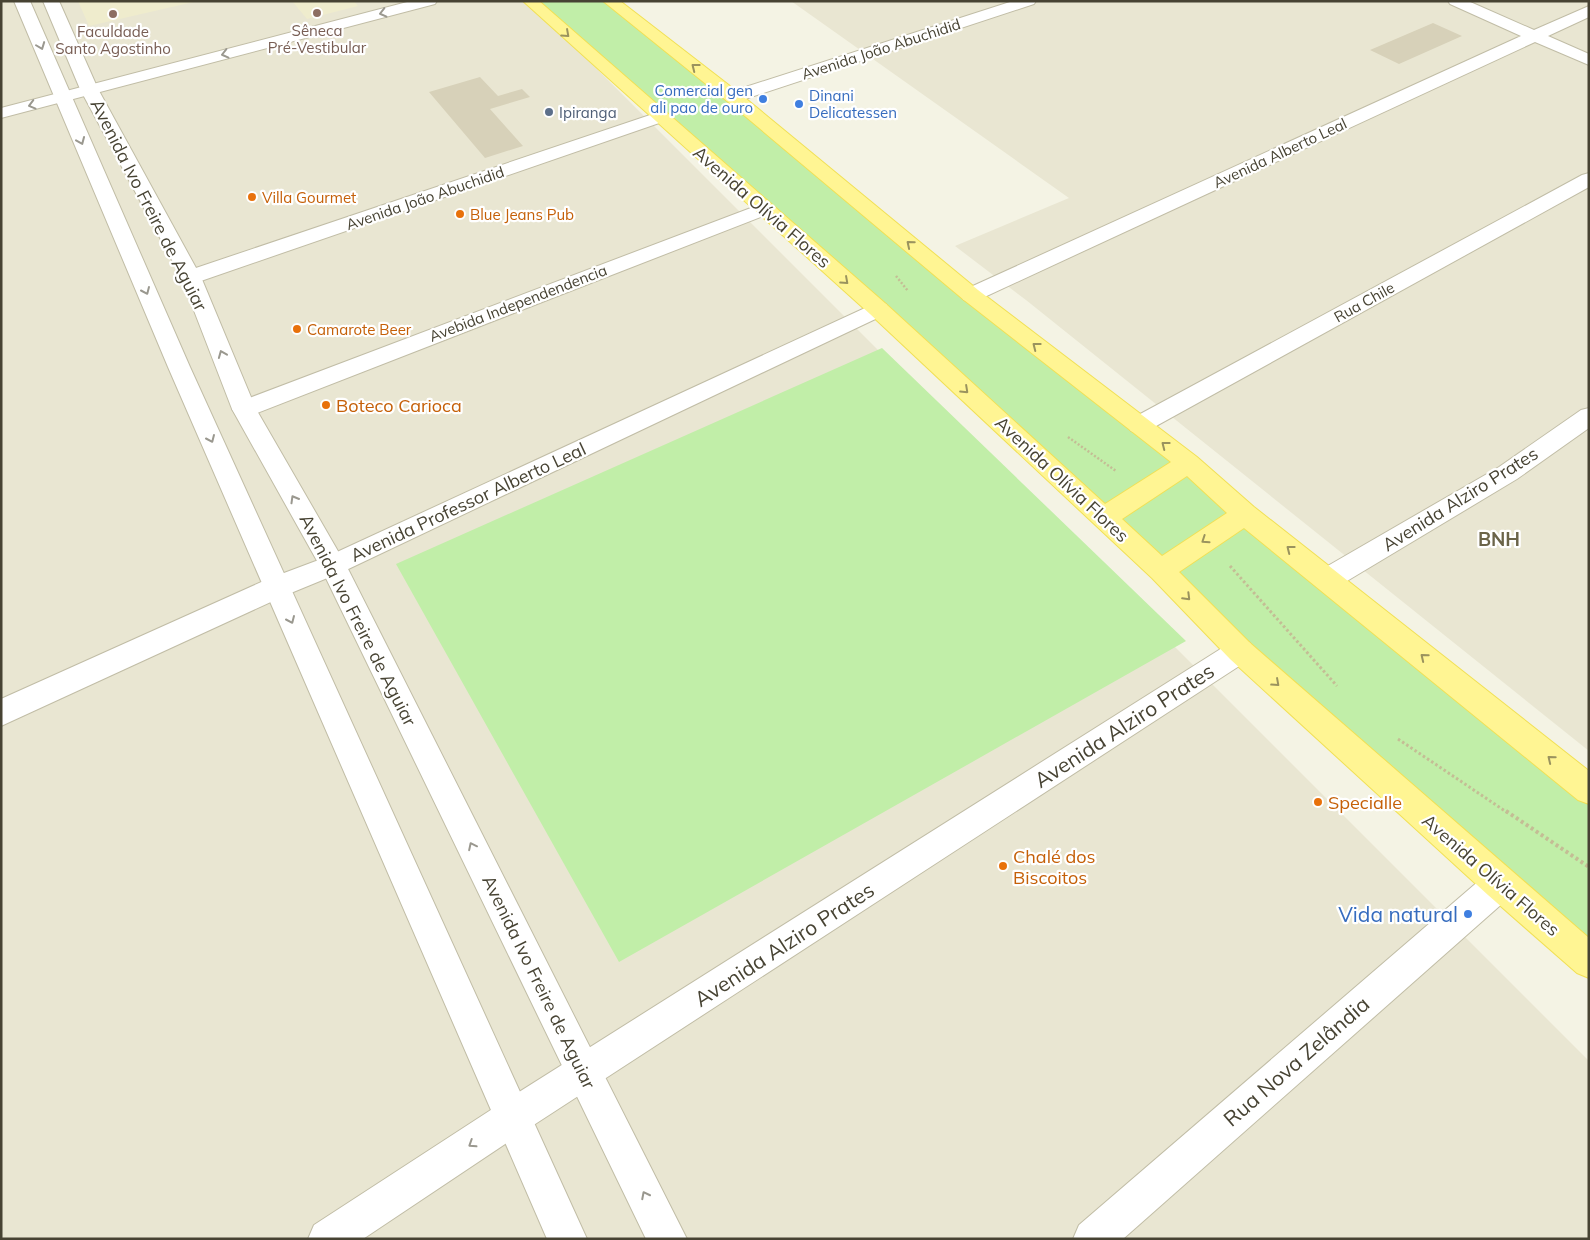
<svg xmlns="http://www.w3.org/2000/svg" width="1590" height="1240" font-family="Mulish,sans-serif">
  <rect width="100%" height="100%" fill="#f4f3e4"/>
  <!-- residential -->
  <path fill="#e9e6d2" d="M1 1H529L1589 1061V1239H1Z
    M791 1H1589V751L1026 300 955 246 1069 198Z"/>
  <!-- education -->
  <path fill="#efeccd" d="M78 1H198L89 26Z
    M292 1H354L358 6 307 19Z"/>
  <!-- green -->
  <path fill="#c1eea8" d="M535 1H610L1589 801V958Z
    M882 348 1186 641 619 962 396 564Z"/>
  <!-- building -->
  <path fill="#d7d1b9" d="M1433 23 1462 36 1399 64 1370 50Z
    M480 77 498 96 522 89 530 97 490 109 523 146 485 158 429 92Z"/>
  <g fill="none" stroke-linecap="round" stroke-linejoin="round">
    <defs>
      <path id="minor" d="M411 1H437L435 4 1 118V108Z
        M1013 1H1036L1034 4 739 101 733 102 727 101 724 97 727 93Z
        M1448 1H1468L1534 30 1589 6V17L1548 36 1589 54V65L1535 42 978 300 971 302 964 300 960 295 964 290 1521 36 1450 4Z
        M659 112 665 113 668 117 665 121 198 282 191 283 184 282 181 277 184 272Z
        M1589 173V187L1147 431 1139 433 1131 431 1127 425 1131 419 1582 175Z
        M764 203 771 205 774 209 771 213 252 415 244 417 236 415 232 409 236 403Z
        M878 302 886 304 889 309 886 314 342 572 286 595 1 726V699L268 579 324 558Z
        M1589 408V428L1517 479 1337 587 1328 590 1319 587 1315 579 1319 571 1499 467 1581 410Z
        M1240 639 1250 643 1254 651 1250 659 526 1130 363 1239H308L314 1225 500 1104 1230 643Z
        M1500 868 1512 873 1516 884 1512 895 1123 1239H1073L1079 1225 1488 873Z"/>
      <path id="tertiary" d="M14 1H30L190 367 587 1239H547L168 367Z
        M43 1H59L98 89 201 277 256 409 346 565 687 1239H646L321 568 232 409 181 277 80 89Z"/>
      <path id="primary" d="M523 1H539L886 304 1105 504 1171 462 964 300 727 101 603 1H620L739 93 978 290 1197 457 1254 507 1589 771V804L1578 800 1244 528 1179 572 1250 643 1589 938V978L1577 973 1488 895 1230 659 1152 578 870 314ZM1187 476 1227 513 1162 556 1122 519Z"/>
    </defs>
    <!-- minor casing -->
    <use href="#minor" stroke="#c1bda6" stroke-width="2"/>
    <!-- tertiary casing -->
    <use href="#tertiary" stroke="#c1bda6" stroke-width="2"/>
    <!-- primary casing -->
    <use href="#primary" stroke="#f1e055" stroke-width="2"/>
    <!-- path-far2 -->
    <path stroke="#c4bd95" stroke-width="2.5" stroke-dasharray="2 2" stroke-linecap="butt" d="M896 276 908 291
      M1068 437 1116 471"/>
    <!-- path-far1 -->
    <path stroke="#c4bd95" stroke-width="3" stroke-dasharray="2.5 2.5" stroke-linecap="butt" d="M1230 566 1337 686
      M1398 739 1508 813"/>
    <!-- path -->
    <path stroke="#c4bd95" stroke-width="4" stroke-dasharray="3 3" stroke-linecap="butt" d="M1506 811 1589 867"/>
    <!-- minor -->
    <use href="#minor" fill="#fff" fill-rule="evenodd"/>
    <!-- tertiary -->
    <use href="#tertiary" fill="#fff" fill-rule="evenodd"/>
    <!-- primary -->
    <use href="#primary" fill="#fff593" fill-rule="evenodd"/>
  </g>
  <!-- one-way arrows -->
  <defs><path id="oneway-chevron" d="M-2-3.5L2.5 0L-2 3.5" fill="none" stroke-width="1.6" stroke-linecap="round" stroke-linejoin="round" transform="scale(1.25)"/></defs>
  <g stroke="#9a988f">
    <use href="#oneway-chevron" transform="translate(383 13) rotate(166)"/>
    <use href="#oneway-chevron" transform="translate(41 46) rotate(69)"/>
    <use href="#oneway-chevron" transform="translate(225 54) rotate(166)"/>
    <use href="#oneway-chevron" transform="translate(32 105) rotate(165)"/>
    <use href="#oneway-chevron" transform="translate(81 141) rotate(67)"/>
    <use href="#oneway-chevron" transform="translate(146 291) rotate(66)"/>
    <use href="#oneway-chevron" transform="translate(222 354) rotate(-112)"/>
    <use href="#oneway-chevron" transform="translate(211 439) rotate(66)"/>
    <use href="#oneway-chevron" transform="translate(294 499) rotate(-120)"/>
    <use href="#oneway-chevron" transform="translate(291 620) rotate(66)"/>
    <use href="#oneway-chevron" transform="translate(472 846) rotate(-116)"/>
    <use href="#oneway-chevron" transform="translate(472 1144) rotate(147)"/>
    <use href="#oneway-chevron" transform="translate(645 1195) rotate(-117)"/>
  </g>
  <g stroke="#9a935e">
    <use href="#oneway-chevron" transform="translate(566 34) rotate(42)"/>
    <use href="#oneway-chevron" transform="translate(695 67) rotate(-142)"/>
    <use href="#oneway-chevron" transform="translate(910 244) rotate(-140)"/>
    <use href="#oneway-chevron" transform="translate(845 281) rotate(42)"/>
    <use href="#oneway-chevron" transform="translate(1036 346) rotate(-142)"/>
    <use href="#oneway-chevron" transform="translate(965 390) rotate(43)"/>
    <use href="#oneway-chevron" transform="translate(1165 445) rotate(-142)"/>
    <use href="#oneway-chevron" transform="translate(1205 540) rotate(146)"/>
    <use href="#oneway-chevron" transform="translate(1290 549) rotate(-142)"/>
    <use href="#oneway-chevron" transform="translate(1187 597) rotate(45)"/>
    <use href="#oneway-chevron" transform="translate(1424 657) rotate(-141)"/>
    <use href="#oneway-chevron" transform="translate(1276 683) rotate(42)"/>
    <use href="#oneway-chevron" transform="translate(1551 759) rotate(-141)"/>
  </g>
  <!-- markers -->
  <g fill="#8d6e63" stroke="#fff" stroke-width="2">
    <circle cx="317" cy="13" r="5"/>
    <circle cx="113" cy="14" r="5"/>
  </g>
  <g fill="#3f7fe0" stroke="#fff" stroke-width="2">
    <circle cx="763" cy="99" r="5"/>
    <circle cx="799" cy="104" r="5"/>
    <circle cx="1468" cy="914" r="5"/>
  </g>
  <circle fill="#5c6f8a" stroke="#fff" stroke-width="2" cx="549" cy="112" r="5"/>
  <g fill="#e8710a" stroke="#fff" stroke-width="2">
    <circle cx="252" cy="197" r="5"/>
    <circle cx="460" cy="214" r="5"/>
    <circle cx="297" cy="329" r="5"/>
    <circle cx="326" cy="405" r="5"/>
    <circle cx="1318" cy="802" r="5"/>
    <circle cx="1003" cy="866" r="5"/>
  </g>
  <g text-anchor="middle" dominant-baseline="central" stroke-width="4.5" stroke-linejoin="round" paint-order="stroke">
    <!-- far-education labels -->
    <g font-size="15" fill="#785e54" stroke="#fff">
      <text x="317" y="30">Sêneca<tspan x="317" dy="17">Pré-Vestibular</tspan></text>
      <text x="113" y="31">Faculdade<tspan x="113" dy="17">Santo Agostinho</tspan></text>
    </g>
    <!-- far-street labels -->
    <g font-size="15" fill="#474333" stroke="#fff">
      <text transform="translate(881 49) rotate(-18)">Avenida João Abuchidid</text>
      <text transform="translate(1280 153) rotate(-25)">Avenida Alberto Leal</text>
      <text transform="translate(425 198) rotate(-19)">Avenida João Abuchidid</text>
      <text transform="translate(1364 302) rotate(-29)">Rua Chile</text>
      <text transform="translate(518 303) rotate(-21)">Avebida Independendencia</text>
    </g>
    <!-- far-shop labels -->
    <g font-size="15" fill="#366cbe" stroke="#fff" text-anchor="end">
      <text x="753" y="90">Comercial gen<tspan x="753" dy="17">ali pao de ouro</tspan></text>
      <text x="809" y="95" text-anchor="start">Dinani<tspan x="809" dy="17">Delicatessen</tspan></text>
    </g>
    <!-- far-service labels -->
    <g font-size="15" fill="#4e5e75" stroke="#fff" text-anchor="start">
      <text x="559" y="112">Ipiranga</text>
    </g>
    <!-- far-food labels -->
    <g font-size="15" fill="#c56008" stroke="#fff" text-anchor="start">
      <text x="262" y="197">Villa Gourmet</text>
      <text x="470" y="214">Blue Jeans Pub</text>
      <text x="307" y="329">Camarote Beer</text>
    </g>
    <!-- street labels -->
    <g font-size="18" fill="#474333" stroke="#fff">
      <text transform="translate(149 205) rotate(63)">Avenida Ivo Freire de Aguiar</text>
      <text transform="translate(762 207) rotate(41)">Avenida Olívia Flores</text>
      <text transform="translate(1062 479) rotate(43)">Avenida Olívia Flores</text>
      <text transform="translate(1460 499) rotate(-32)">Avenida Alziro Prates</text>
      <text transform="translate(468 502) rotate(-25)">Avenida Professor Alberto Leal</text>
      <text transform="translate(358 620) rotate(63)">Avenida Ivo Freire de Aguiar</text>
      <text transform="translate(1491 875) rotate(41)">Avenida Olívia Flores</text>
      <text transform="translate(539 982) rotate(64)">Avenida Ivo Freire de Aguiar</text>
    </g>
    <!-- food labels -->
    <g font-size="18" fill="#c56008" stroke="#fff" text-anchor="start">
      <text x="336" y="405">Boteco Carioca</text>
      <text x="1328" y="802">Specialle</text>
      <text x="1013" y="856">Chalé dos<tspan x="1013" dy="21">Biscoitos</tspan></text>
    </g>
    <!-- neighbourhood labels -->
    <g font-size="19" font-weight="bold" fill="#6b6449" stroke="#fff">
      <text x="1499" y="539">BNH</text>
    </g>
    <!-- near-street labels -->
    <g font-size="21" fill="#474333" stroke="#fff">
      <text transform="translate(1124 725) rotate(-33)">Avenida Alziro Prates</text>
      <text transform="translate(784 944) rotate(-33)">Avenida Alziro Prates</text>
      <text transform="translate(1296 1061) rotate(-41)">Rua Nova Zelândia</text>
    </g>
    <!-- near-shop labels -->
    <g font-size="21" fill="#366cbe" stroke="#fff" text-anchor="end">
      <text x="1458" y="914">Vida natural</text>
    </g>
  </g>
  <!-- border -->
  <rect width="1590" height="1240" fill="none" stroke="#474333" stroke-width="5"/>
</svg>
